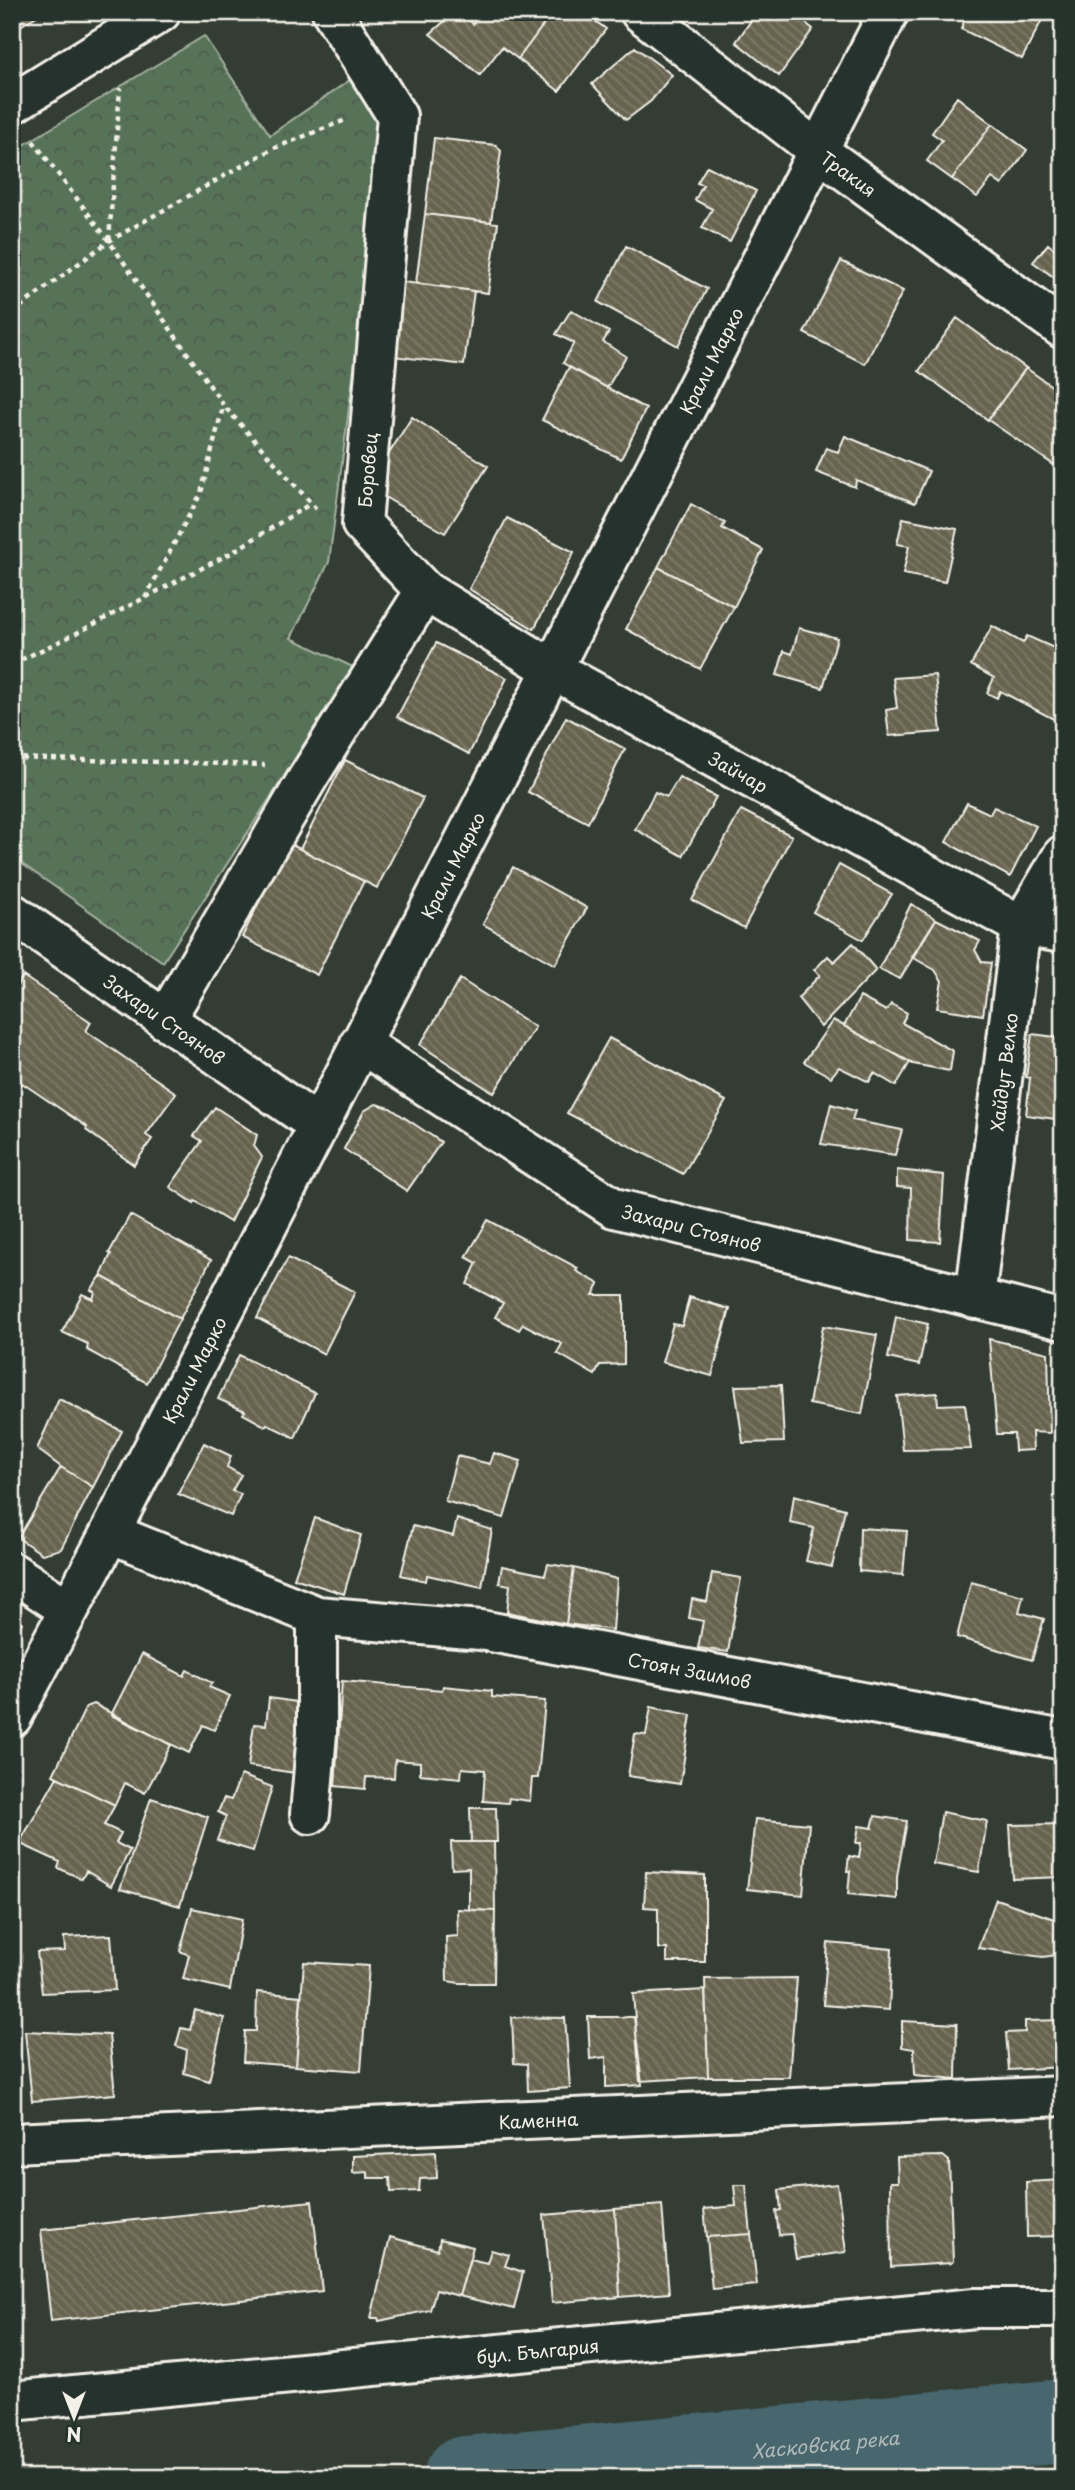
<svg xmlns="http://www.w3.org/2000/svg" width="1075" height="2490" font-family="'Playpen Sans',sans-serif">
  <defs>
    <pattern id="forest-crowns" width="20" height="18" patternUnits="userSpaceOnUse" patternTransform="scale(1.75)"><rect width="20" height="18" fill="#577359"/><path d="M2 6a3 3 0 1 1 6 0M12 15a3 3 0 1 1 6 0" fill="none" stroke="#4f5b4f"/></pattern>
    <pattern id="building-back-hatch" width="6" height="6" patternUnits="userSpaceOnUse" patternTransform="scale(1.75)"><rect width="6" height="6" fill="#676450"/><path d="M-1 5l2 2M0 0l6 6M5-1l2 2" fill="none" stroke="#7d7b69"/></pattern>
  </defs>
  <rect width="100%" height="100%" fill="#333d34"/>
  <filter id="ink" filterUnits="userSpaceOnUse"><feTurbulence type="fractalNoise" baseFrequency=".0143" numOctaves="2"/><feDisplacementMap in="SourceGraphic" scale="14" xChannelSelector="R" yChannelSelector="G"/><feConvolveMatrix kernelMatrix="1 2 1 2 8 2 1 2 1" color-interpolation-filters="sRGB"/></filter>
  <g filter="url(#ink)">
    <!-- forest -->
    <path fill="url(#forest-crowns)" stroke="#a6b2a0" stroke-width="2" d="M204 36 270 135 360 73 387 116 329 562 291 638 355 668 163 962 12 857V152Z"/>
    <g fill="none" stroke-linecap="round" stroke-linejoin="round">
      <!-- river -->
      <path stroke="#47666d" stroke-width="84" id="s1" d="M465 2478 1063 2421"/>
    </g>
    <!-- building -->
    <path fill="url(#building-back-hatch)" stroke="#f4f1e8" stroke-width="2" d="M12 12H43L17 28 12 21Z
      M455 12H462L473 24 482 12H553L518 59 502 47 480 75 430 34Z
      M553 12H583L606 29 559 91 518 59Z
      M757 12H792L813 29 779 76 736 42Z
      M968 12H1046L1022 59 961 29Z
      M635 47 672 75 651 101 626 120 592 84Z
      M957 97 992 124 952 179 927 161 942 140 932 133Z
      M992 124 1027 150 1002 185 992 178 977 197 952 179Z
      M434 138 496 145 501 151 491 222 425 214Z
      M707 166 756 191 730 242 702 228 712 209 695 200 703 185 697 183Z
      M425 214 498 223 488 293 416 283Z
      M1048 244 1057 251 1063 244V284L1033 262Z
      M626 246 707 289 678 346 598 302Z
      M841 261 903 291 865 364 804 333Z
      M403 282 474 291 464 365 393 356Z
      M571 310 609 332 603 342 626 356 607 388 563 363 574 343 556 334Z
      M957 318 1026 368 988 420 919 371Z
      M569 367 646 409 621 459 542 420Z
      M1026 368 1063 394V452L1054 465 988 420Z
      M412 417 488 466 445 533 368 487Z
      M845 436 929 471 915 503 856 480 855 487 816 472 826 448 838 452Z
      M691 504 725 523 722 528 763 550 734 607 658 567Z
      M507 518 574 552 534 629 469 589Z
      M903 518 957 529 945 582 903 574 909 546 897 544Z
      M658 567 734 607 700 669 626 629Z
      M992 626 1023 643 1027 636 1063 652V724L1000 691 997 698 987 693 994 678 971 665Z
      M799 628 837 638 823 688 777 675 784 651 792 654Z
      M436 643 507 678 469 754 397 717Z
      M935 675 941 732 889 736 886 710 897 708 893 678Z
      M566 717 625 749 588 823 528 792Z
      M345 760 423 798 377 888 300 849Z
      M679 777 716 797 683 856 635 829 655 792 667 797Z
      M967 803 990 814 994 807 1036 826 1010 877 946 842Z
      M741 810 792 836 744 928 692 900Z
      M288 843 364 881 317 975 242 937Z
      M839 865 892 894 863 940 813 912Z
      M513 867 587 908 555 965 483 924Z
      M911 904 936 919 900 979 879 969Z
      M936 919 980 941 975 950 982 962 991 963 983 1015 937 1008 942 981 935 970 912 957Z
      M853 943 876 970 821 1027 798 998 820 975 814 970 828 956 834 962Z
      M23 976 91 1022 86 1031 176 1093 146 1135 152 1139 134 1165 86 1130 87 1127 22 1083 16 1091 12 1089V993Z
      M460 979 535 1027 494 1093 420 1045Z
      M860 997 886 1011 891 1004 907 1013 902 1023 953 1051 950 1071 913 1064 844 1026Z
      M833 1020 910 1062 896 1086 874 1073 869 1082 839 1067 831 1077 804 1062Z
      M1032 1034 1063 1038V1120L1026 1115 1030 1078 1026 1077Z
      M609 1038 726 1101 683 1174 567 1113Z
      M376 1104 390 1108 441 1142 407 1191 344 1149 364 1111Z
      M831 1104 855 1111 852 1120 902 1130 895 1155 821 1144Z
      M215 1107 257 1135 254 1146 262 1157 230 1222 195 1201 194 1203 170 1187 202 1141 194 1136Z
      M897 1170 944 1175 940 1242 910 1240 911 1188 897 1187Z
      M130 1215 211 1260 180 1319 101 1276 111 1254 109 1253Z
      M488 1220 578 1268 576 1271 599 1284 593 1295H624V1364L600 1365 595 1375 557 1353 562 1344 523 1324 519 1330 495 1317 503 1303 467 1284 477 1263 466 1257Z
      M288 1258 355 1292 324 1354 257 1318Z
      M101 1276 180 1319 147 1383 87 1350 88 1344 62 1332 82 1294 93 1299 95 1292 91 1290Z
      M689 1297 730 1309 712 1376 662 1362 673 1324 682 1326Z
      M690 1298 729 1309 712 1376 662 1362 673 1324 682 1326Z
      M896 1317 928 1324 919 1365 888 1358Z
      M823 1326 877 1335 862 1414 809 1404Z
      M989 1339 1048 1353 1050 1433 1032 1432 1033 1450 1015 1451 1014 1434H997Z
      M239 1355 315 1393 295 1438 267 1424 265 1426 243 1414 245 1411 218 1399Z
      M781 1385 784 1442 743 1443 735 1386Z
      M937 1393 938 1405 965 1404 971 1449 903 1450 897 1396Z
      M59 1399 122 1431 93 1487 61 1467 37 1449Z
      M204 1443 231 1456 227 1467 241 1475 232 1491 241 1494 231 1516 178 1494Z
      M494 1453 521 1461 504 1518 445 1501 457 1456 490 1464Z
      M61 1467 93 1487 61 1549 42 1554 18 1538Z
      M794 1495 845 1509 832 1567 806 1561 814 1528 790 1523Z
      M315 1518 361 1535 344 1594 294 1578Z
      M457 1519 492 1530 482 1587 427 1575 426 1581 401 1575 413 1526 453 1536Z
      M860 1528 907 1531 903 1575 859 1571Z
      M548 1564 574 1568 566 1624 507 1612 510 1585 499 1583 502 1566 545 1575Z
      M574 1568 617 1579 613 1630 566 1624Z
      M712 1573 741 1578 728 1652 698 1648 703 1621 689 1618 692 1599 707 1602Z
      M971 1582 1023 1596 1019 1612 1044 1619 1032 1660 957 1637Z
      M12 1615 22 1622 12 1641Z
      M142 1654 184 1676 187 1670 212 1683 209 1687 230 1696 214 1730 203 1725 189 1753 111 1715Z
      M342 1681 442 1690 443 1686 492 1691V1697L545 1701 538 1778H532L530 1801 509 1798 508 1803 483 1801 485 1770 462 1768 461 1778 420 1774V1762L395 1760 394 1778 366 1777 365 1789 335 1786Z
      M269 1698 311 1704 302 1774 248 1766 254 1724 266 1725Z
      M94 1704 171 1745 145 1793 125 1783 115 1805 53 1775 86 1707Z
      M651 1707 691 1715 680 1784 628 1776 635 1734 646 1735Z
      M241 1775 272 1787 253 1851 217 1840 226 1816 218 1812 224 1798 231 1800Z
      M57 1777 115 1805 104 1825 121 1833 116 1843 130 1850 111 1886 86 1871 82 1879 58 1868 60 1862 23 1845 21 1840Z
      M151 1798 208 1817 180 1906 120 1889Z
      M470 1808H496L497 1842H471Z
      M942 1812 987 1821 979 1872 933 1864Z
      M875 1816 907 1821 897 1876V1899L848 1894 850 1871H847L849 1856 859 1858 861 1843H856L859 1826 872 1828Z
      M755 1819 809 1824 803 1895 747 1889Z
      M1063 1824V1877L1013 1879 1010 1825Z
      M451 1842H494L495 1911 469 1910V1868L452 1869Z
      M646 1872 705 1875V1962H667V1949H658V1908L644 1907Z
      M996 1899 1063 1922V1954L1043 1957 978 1948Z
      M192 1908 242 1919 230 1990 183 1979 189 1955 180 1951Z
      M457 1909 495 1911 494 1983H459L447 1981 446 1937 458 1936Z
      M111 1935 115 1990 42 1993 37 1952 65 1951 64 1937Z
      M828 1943 892 1949 889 2010 823 2005Z
      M304 1962 369 1966 361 2071 296 2066Z
      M797 1978 789 2077H708L705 1979Z
      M705 1990 708 2077 640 2081 633 1994Z
      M257 1992 301 1996 296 2066 243 2062 245 2031H256Z
      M195 2010 224 2018 209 2081 184 2073 187 2050 176 2046 181 2028 190 2030Z
      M512 2017 565 2018 570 2088 528 2091 527 2064 514 2063Z
      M588 2017H634L642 2085 606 2087V2057L590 2059Z
      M1063 2020V2067L1009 2070 1006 2033 1025 2032V2021Z
      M902 2021 957 2024 956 2079 915 2075 914 2049 902 2047Z
      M25 2031 109 2035 115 2094 32 2101Z
      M436 2152 437 2178 420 2179 419 2191 391 2192 390 2178H368V2172L353 2173V2156Z
      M943 2156 949 2161 953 2261 951 2263 891 2267 890 2182H898L897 2157Z
      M1063 2180V2236L1027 2237 1026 2182Z
      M837 2184 846 2252 796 2259 792 2234 779 2235 776 2211 781 2210 779 2190Z
      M734 2185H746L751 2234 707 2237 704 2209 736 2206Z
      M312 2201 322 2291 51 2321 41 2230Z
      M662 2205 669 2293 620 2297 615 2209Z
      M615 2209 620 2297 552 2303 544 2215Z
      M751 2234 757 2285 712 2289 707 2237Z
      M390 2237 438 2250 440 2239 473 2247 459 2296 436 2290 430 2310 379 2321 378 2318H371Z
      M491 2250 509 2255 505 2266 523 2272 514 2309 459 2296 470 2259 487 2263Z"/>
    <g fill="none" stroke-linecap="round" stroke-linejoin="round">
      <defs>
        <g id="street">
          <path id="s2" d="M640 12 817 150 1063 329"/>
          <path d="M12 104 161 12"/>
          <path id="s3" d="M425 591 552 669 1021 926 1063 933"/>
          <path id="s4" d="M12 913 318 1125"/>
          <path id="s5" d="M165 1020 309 776 425 591 362 524 397 116 332 12"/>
          <path id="s6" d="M360 1043 614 1208 1063 1320"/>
          <path id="s7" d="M975 1299 1021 926 1063 855"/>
          <path id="s8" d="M110 1533 317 1616 481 1630 1063 1740"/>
          <path d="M12 1572 68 1609"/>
          <path id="s9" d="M12 1717 110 1533 889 12"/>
          <path d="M310 1814 317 1733V1616"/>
          <path id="s10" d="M12 2143 1063 2096"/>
        </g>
        <g id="secondary">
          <path id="s11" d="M12 2401 975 2308H1063"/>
        </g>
      </defs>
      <!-- street casing -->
      <use href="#street" stroke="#f4f1e8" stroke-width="44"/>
      <!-- secondary casing -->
      <use href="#secondary" stroke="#f4f1e8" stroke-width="44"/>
      <!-- path -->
      <path stroke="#f4f1e8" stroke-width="4.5" stroke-dasharray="5 5" stroke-linecap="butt" d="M33 141 109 241 224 406 318 511
        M109 240 120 88
        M12 313 109 241 272 149 348 119
        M145 598 201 493 223 407
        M12 664 75 634 231 553 310 504
        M12 758 265 765"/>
      <!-- street -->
      <use href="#street" stroke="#26332d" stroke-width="38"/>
      <!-- secondary -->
      <use href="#secondary" stroke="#26332d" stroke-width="38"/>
    </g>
  </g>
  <g text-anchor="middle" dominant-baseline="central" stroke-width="7" stroke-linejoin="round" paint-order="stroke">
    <!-- street labels -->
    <g font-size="18" fill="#f4f1e8" stroke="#26332d">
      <text stroke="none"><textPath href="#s2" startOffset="264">Тракия</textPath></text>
      <text stroke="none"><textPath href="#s9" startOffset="1526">Крали Марко</textPath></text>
      <text stroke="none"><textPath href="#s5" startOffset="648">Боровец</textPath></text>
      <text stroke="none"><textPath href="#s3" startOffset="362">Зайчар</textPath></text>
      <text stroke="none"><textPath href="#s9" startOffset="959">Крали Марко</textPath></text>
      <text stroke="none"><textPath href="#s4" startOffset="186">Захари Стоянов</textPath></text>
      <text stroke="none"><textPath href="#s7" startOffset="229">Хайдут Велко</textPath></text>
      <text stroke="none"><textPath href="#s6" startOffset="383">Захари Стоянов</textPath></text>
      <text stroke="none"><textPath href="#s9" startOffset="392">Крали Марко</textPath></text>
      <text stroke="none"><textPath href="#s8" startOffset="600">Стоян Заимов</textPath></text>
      <text stroke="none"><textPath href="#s10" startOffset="527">Каменна</textPath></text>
      <text stroke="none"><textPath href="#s11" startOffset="528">бул. България</textPath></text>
    </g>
    <!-- water labels -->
    <g font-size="19" font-style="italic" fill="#afb9b7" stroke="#26332d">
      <text stroke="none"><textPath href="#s1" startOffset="362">Хасковска река</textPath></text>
    </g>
  </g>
  <!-- margin -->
  <rect width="1075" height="2490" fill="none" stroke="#26332d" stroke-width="42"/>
  <rect x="21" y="21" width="1033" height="2448" fill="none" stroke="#f4f1e8" stroke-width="2.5" filter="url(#ink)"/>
  <!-- north arrow -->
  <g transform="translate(74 2417) rotate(180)" stroke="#26332d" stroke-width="5" paint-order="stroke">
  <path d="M0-5L12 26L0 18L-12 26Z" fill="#f4f1e8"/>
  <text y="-10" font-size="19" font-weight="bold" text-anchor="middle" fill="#f4f1e8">N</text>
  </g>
</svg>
